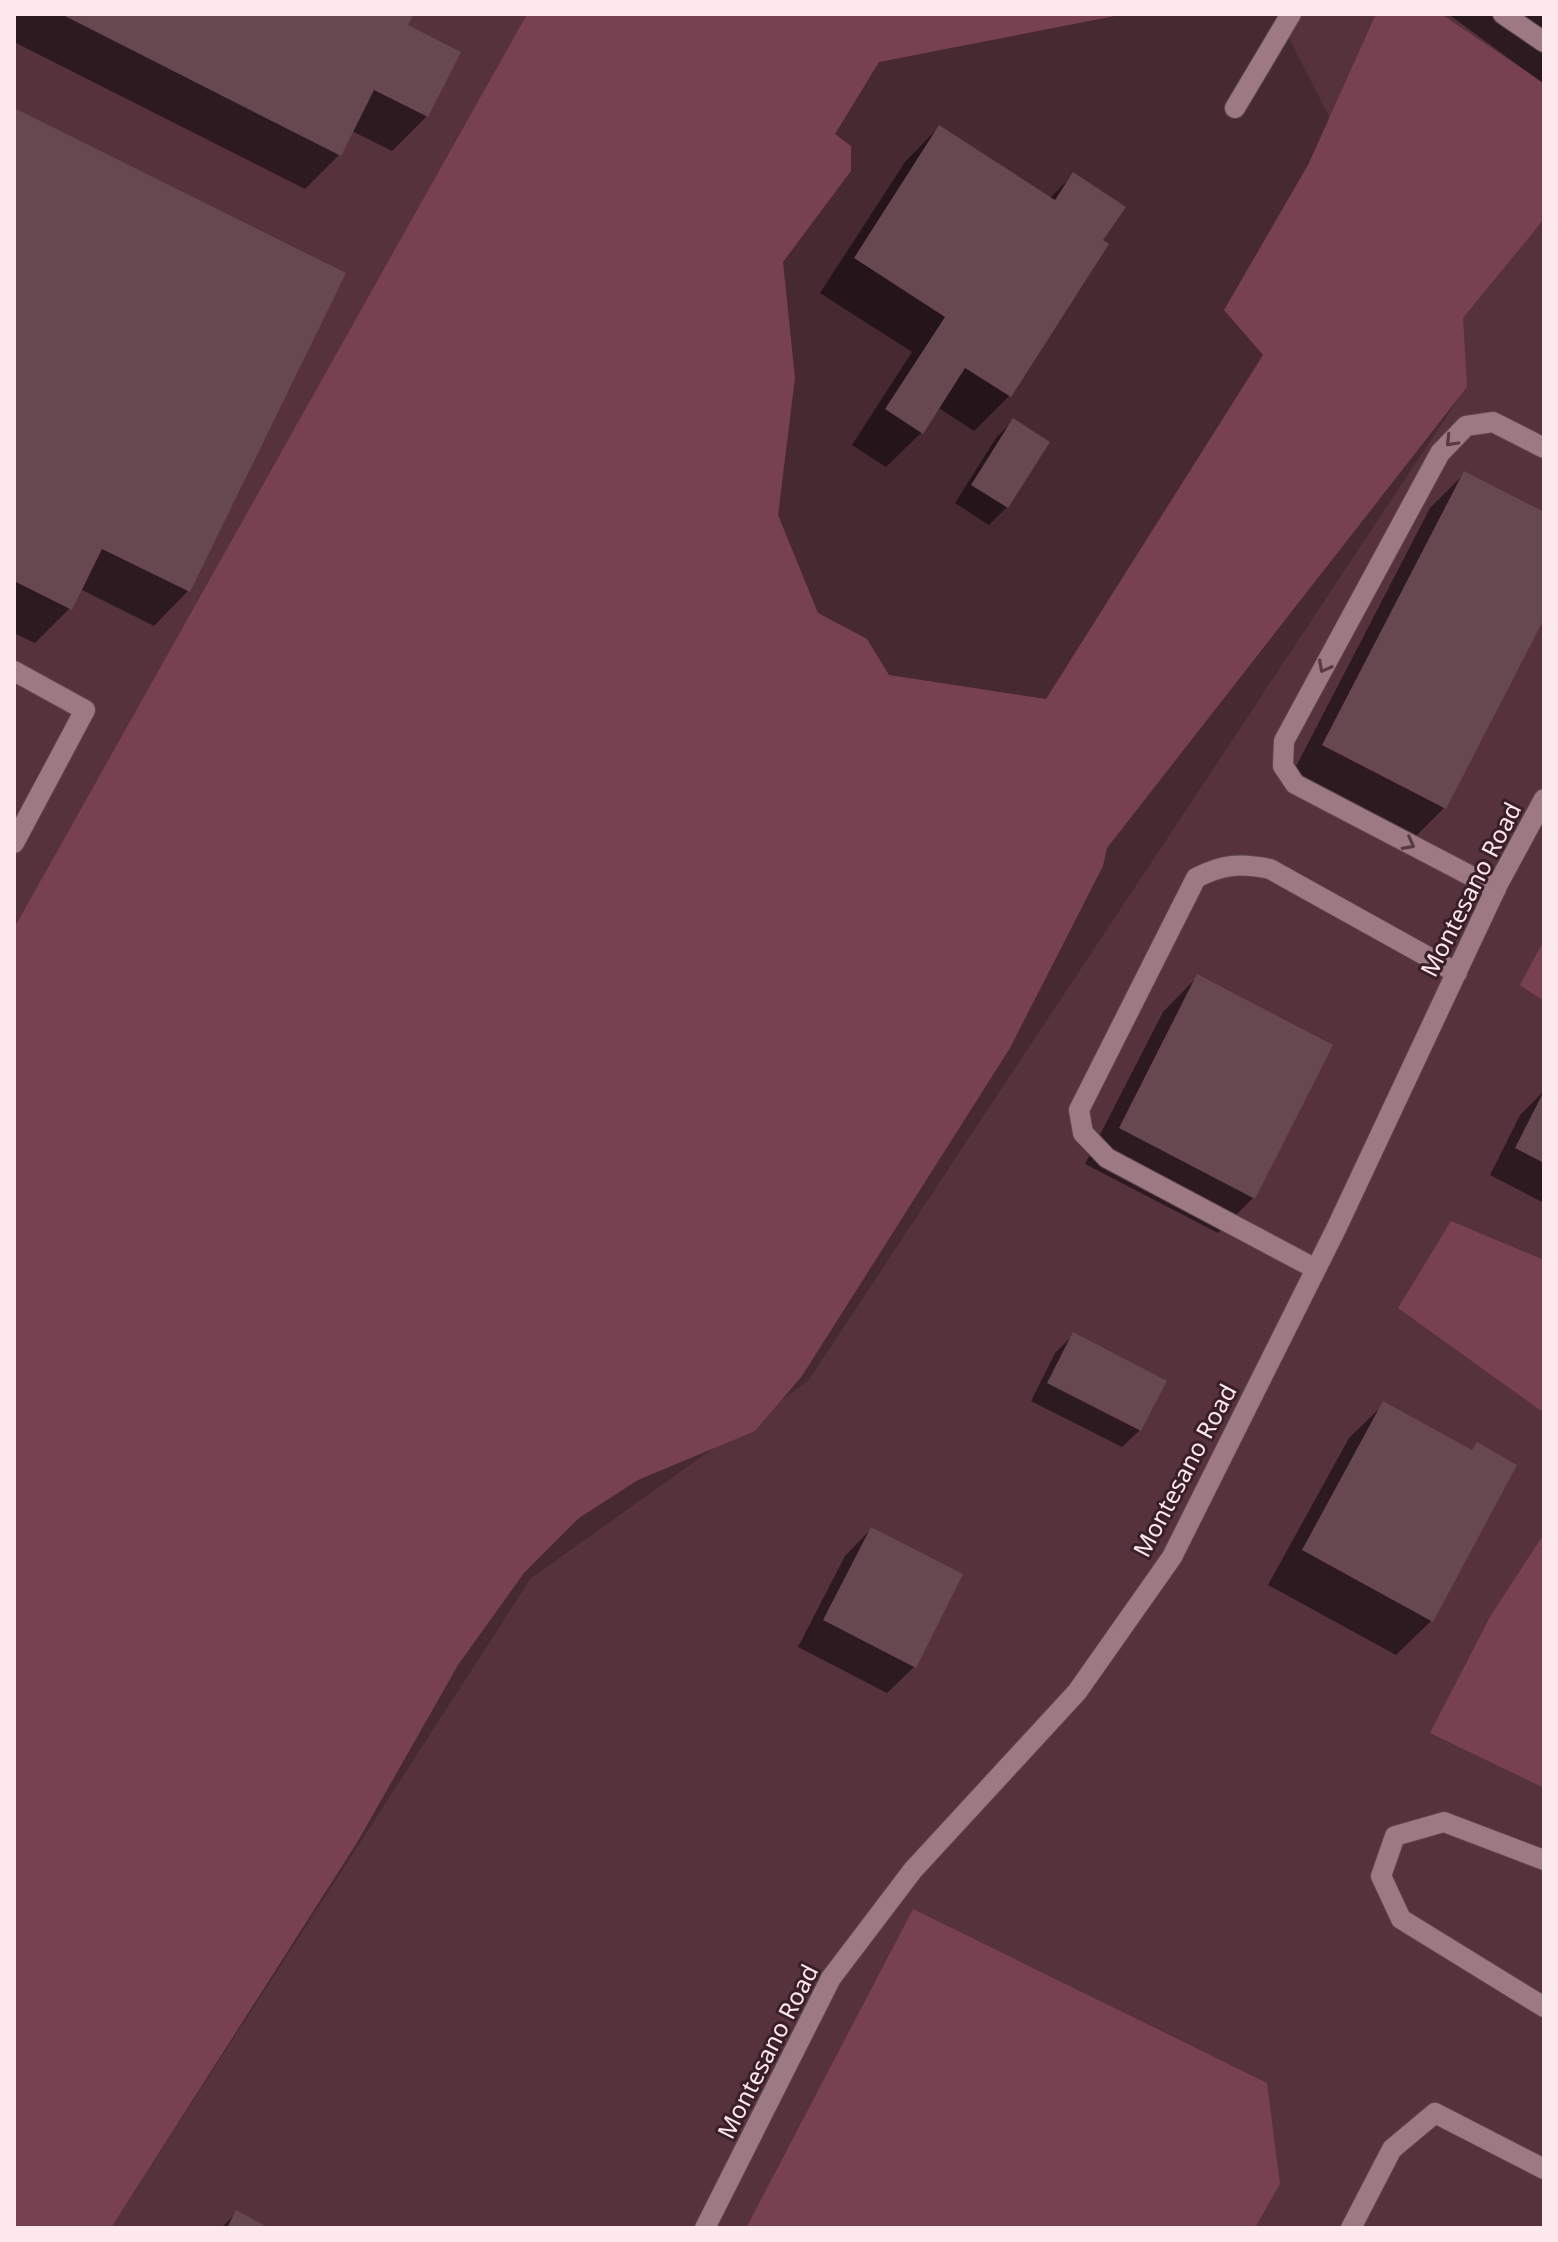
<svg xmlns="http://www.w3.org/2000/svg" width="1558" height="2242" font-family="'Noto Sans',sans-serif">
  <rect width="100%" height="100%" fill="#462931"/>
  <!-- built -->
  <path fill="#55323c" d="M14 14H527L14 928Z
    M1277 14H1544V2228H1255L1280 2184 913 1909 746 2228H111L531 1578 808 1381 1466 387Z"/>
  <!-- green -->
  <path fill="#784151" d="M527 14H1125L879 62 835 134 851 146V171L783 262 795 378 778 515 818 613 867 639 889 675 1046 699 1263 355 1224 310 1308 165 1376 14H1441L1544 83V219L1463 318 1467 387 1107 848 1103 866 1010 1048 802 1376 755 1431 638 1480 579 1518 524 1573 458 1665 358 1841 111 2228H14V928Z
    M1544 940V1001L1520 985Z
    M1451 1221 1544 1260V1413L1398 1308Z
    M1544 1534V1788L1430 1733 1491 1615Z
    M913 1909 1267 2083 1280 2184 1255 2228H746Z"/>
  <!-- shadow -->
  <path fill="#0007" d="M14 14H411L406 26 427 116 392 151 352 131 340 154 305 189 14 42Z
    M1448 14H1544V84Z
    M14 111 188 591 154 626 80 589 70 608 35 643 14 633Z
    M939 127 1049 199 1073 175 1101 241 1106 245 1009 396 974 431 937 407 921 433 886 467 852 445 912 352 820 293 905 162Z
    M1013 421 1007 507 989 525 955 503 996 438Z
    M1465 473 1544 514V615L1444 808 1409 843 1289 780 1430 508Z
    M1197 977 1253 1198 1218 1233 1085 1164 1163 1012Z
    M1544 1091V1203L1490 1175 1520 1115Z
    M1073 1335 1140 1430 1122 1447 1031 1401 1055 1353Z
    M1384 1404 1470 1452 1477 1445 1431 1621 1396 1655 1268 1585 1349 1438Z
    M871 1529 914 1667 887 1693 798 1647 845 1556Z
    M236 2213 265 2228H221Z"/>
  <!-- building -->
  <path fill="#674750" d="M61 14H414L408 25 461 52 428 117 374 90 341 156Z
    M14 108 346 273 190 592 102 549 72 610 14 581Z
    M939 125 1055 200 1073 172 1126 207 1103 240 1109 244 1011 397 965 368 923 434 885 409 945 317 854 258Z
    M1013 418 1050 442 1008 508 971 485Z
    M1464 471 1544 512V619L1446 809 1322 745Z
    M1197 974 1333 1045 1255 1199 1119 1128Z
    M1544 1091V1163L1515 1148Z
    M1073 1332 1167 1381 1141 1431 1047 1383Z
    M1383 1401 1472 1450 1477 1442 1517 1465 1433 1622 1302 1550Z
    M871 1527 963 1574 916 1668 823 1620Z
    M236 2210 269 2228H227Z"/>
  <g fill="none" stroke-linecap="round" stroke-linejoin="round">
    <defs>
      <path id="minor" d="M1503 14 1544 42
        M1235 108 1291 14
        M14 671 85 710 14 843
        M1496 889 1295 784 1283 766 1284 741 1440 453 1466 426 1493 422 1544 448
        M1316 1269 1107 1158 1083 1133 1079 1110 1196 878C1223 864 1240 863 1270 869L1457 973
        M1544 1860 1444 1822 1395 1836 1381 1876 1401 1919 1544 2007
        M705 2228 831 1978 913 1870 1077 1692 1172 1557 1336 1229 1498 884 1544 799
        M1351 2228 1392 2149 1435 2113 1544 2169"/>
    </defs>
    <!-- minor casing -->
    <use href="#minor" stroke="#5d454c" stroke-width="22"/>
    <!-- minor -->
    <use href="#minor" stroke="#9d7a83" stroke-width="20"/>
  </g>
  <!-- one-way arrows -->
  <defs><path id="oneway-chevron" d="M-2-3.5L2.5 0L-2 3.5" fill="none" stroke-width="1.6" stroke-linecap="round" stroke-linejoin="round" transform="scale(2)"/></defs>
  <g stroke="#583a43">
    <use href="#oneway-chevron" transform="translate(1451 441) rotate(134)"/>
    <use href="#oneway-chevron" transform="translate(1324 667) rotate(118)"/>
    <use href="#oneway-chevron" transform="translate(1409 844) rotate(28)"/>
  </g>
  <g text-anchor="middle" dominant-baseline="central" stroke-width="6" stroke-linejoin="round" paint-order="stroke">
    <!-- street labels -->
    <g font-size="24" fill="#fce8ed" stroke="#3b1f28">
      <text transform="translate(1470 889) rotate(-63)">Montesano Road</text>
      <text transform="translate(1184 1470) rotate(-62)">Montesano Road</text>
      <text transform="translate(767 2051) rotate(-63)">Montesano Road</text>
    </g>
  </g>
  <!-- border -->
  <rect width="1558" height="2242" fill="none" stroke="#fce8ed" stroke-width="32"/>
</svg>
